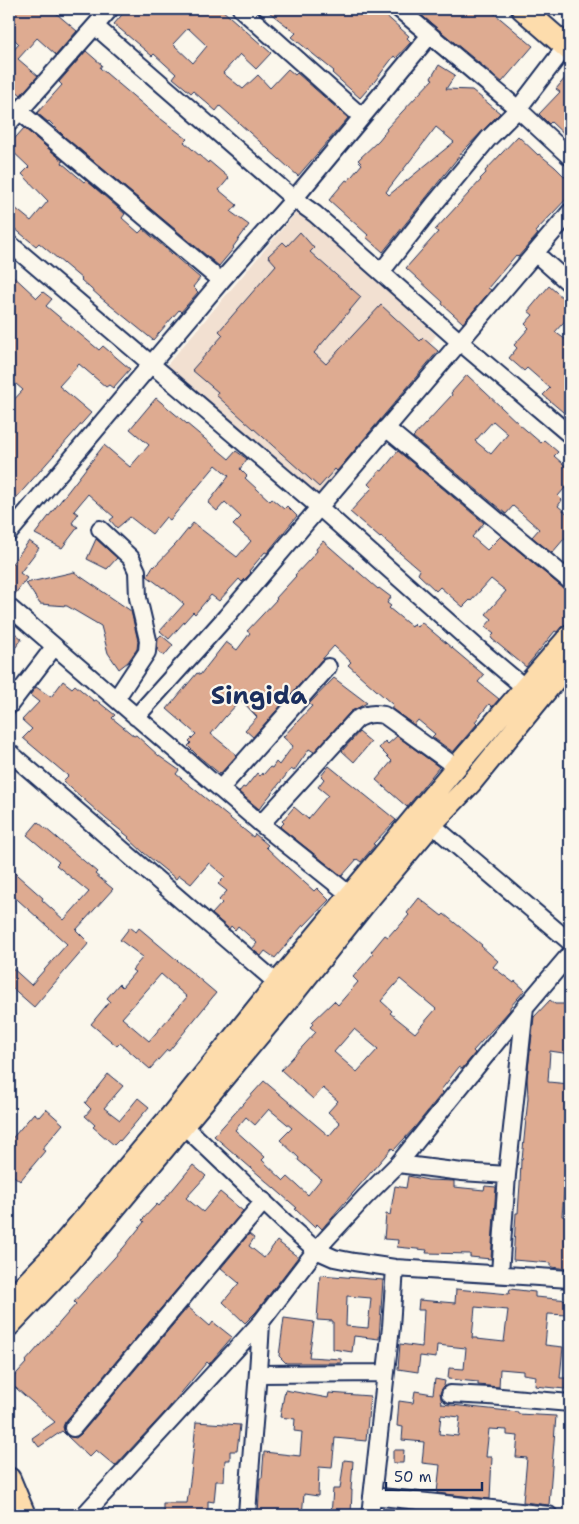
<svg xmlns="http://www.w3.org/2000/svg" width="579" height="1524" font-family="'Shantell Sans',sans-serif">
  <rect width="100%" height="100%" fill="#fbf7ec"/>
  <filter id="ink" filterUnits="userSpaceOnUse"><feTurbulence type="fractalNoise" baseFrequency=".02" numOctaves="2"/><feDisplacementMap in="SourceGraphic" scale="10" xChannelSelector="R" yChannelSelector="G"/><feConvolveMatrix kernelMatrix="1 2 1 2 8 2 1 2 1" color-interpolation-filters="sRGB"/></filter>
  <g filter="url(#ink)">
    <!-- built -->
    <path fill="#f2e0d1" d="M300 208 436 335 320 502 161 372Z"/>
    <!-- building -->
    <path fill="#deab91" stroke="#1b2f5e" fill-rule="evenodd" d="M9 9H51L77 31 56 55 37 38 18 59 38 76 21 95 9 85V52L11 53 19 44 9 34Z
      M127 9H221L271 53 256 69 240 54 223 73 243 89 258 75 270 88 288 69 295 75 297 73 348 118 298 176 220 106 216 111 193 91 191 93 173 78 176 74 154 54 152 56 114 24ZM188 28 207 46 193 63 173 44Z
      M265 9H374L381 15 383 13 409 36 407 38 411 42 396 58 394 56 375 81 360 98 332 73 334 71 292 37 296 33Z
      M414 9H489L533 46 502 82Z
      M86 51 102 65 100 68 152 112 187 139 184 142 208 163 209 161 229 178 219 190 237 205 231 212 249 225 233 247 234 248 219 266 66 138 49 121 48 122 37 113 62 85 59 82Z
      M439 65 455 75 446 89 472 90 500 113 464 150 383 252 366 237 368 235 329 200 346 180 348 181 362 164 358 160 379 140 387 130 386 129 433 79 431 78ZM436 127 454 142 389 195 386 192Z
      M570 72V140L551 122 549 124 539 114 560 92 556 89Z
      M24 128 63 161 62 163 84 182 86 180 125 214 122 218 139 233 143 229 200 278 193 287 198 292 181 312 179 310 153 340 100 297 81 280 82 279 39 243 36 246 9 224V203L31 221 48 201 22 174 29 167 9 148V145Z
      M518 136 538 155 539 154 555 167 570 182V195L535 232 538 234 518 257 516 255 488 288 491 290 463 323 442 304 443 302 406 268 438 232 435 230 481 180 480 179 486 173 485 171Z
      M300 232 314 248 310 252 361 297 314 353 326 364 381 305 420 341 423 338 438 351 337 471 335 469 319 487 216 395 218 392 192 370 223 335 219 331 276 265 268 256 283 242 287 246Z
      M9 272 37 298 43 292 52 299 46 306 99 350 103 346 130 369 113 388 109 385 106 387 79 364 60 385 59 386 91 413 9 506V405L23 390 9 378Z
      M549 286 570 304V315L555 332 569 342 568 344 570 346V418L543 395 550 388 527 368 524 371 509 358 517 348 514 345 529 328 525 324 533 315 528 311Z
      M467 375 519 424 541 443 544 440 558 452 554 456 570 470V482L558 496 562 500 558 506 570 516V532L552 553 532 537 539 529 513 506 506 514 413 437 452 395 451 393ZM493 421 508 434 491 454 475 441Z
      M156 398 229 459 236 451 247 459 240 469 247 476 245 478 270 501 272 499 284 509 287 506 297 516 267 553 265 552 249 571 251 573 242 582 239 579 219 601 211 595 195 614 193 612 169 639 160 631 184 604 164 587 163 588 147 576 153 566 154 567 176 544 193 523 237 557 251 541 233 525 241 517 225 502 217 511 208 503 229 476 216 465 170 520 166 517 152 534 130 517 117 528 110 520 114 517 88 494 74 511 78 514 72 523 78 527 62 548 35 534 104 445 130 467 149 445 130 429Z
      M398 451 484 523 472 537 487 550 501 536 564 589 570 591V622L561 627 557 632 555 631 526 667 492 639 491 637 494 634 485 627 492 619 486 614 506 591 491 579 471 601 470 600 463 607 440 587 436 591 418 574 420 570 381 537 380 538 350 512 372 488 368 484 380 470 382 471Z
      M96 539 117 558 107 569 87 559Z
      M29 541 39 548 20 573 27 578 12 598 9 597V564L11 565Z
      M323 541 378 589 379 588 391 597 387 603 391 606 389 608 412 627 414 624 417 627 421 622 484 675 478 682 499 699 492 707 489 704 475 722 477 724 453 752 432 737 435 734 418 720 414 725 391 708 393 705 348 665 351 662 334 646 253 737 245 730 257 717 241 700 225 717 211 734 237 755 220 774 198 756 188 746 191 743 189 741 196 734 167 709 197 673 200 675 226 642 237 650 250 633 247 631 277 599 276 598 296 576 295 575 310 559 317 551 316 549Z
      M74 572 131 611 138 641 137 649 128 662 119 669 108 653 101 626 67 606 40 604 26 583Z
      M9 628 22 639 9 656Z
      M161 635 173 645 164 656 157 650 158 638Z
      M334 678 367 703 350 712 314 752 309 749 294 771 291 769 259 809 239 792 243 787 245 788 257 773 260 776 262 773 263 775 270 767 272 768 276 762 279 765 293 746 283 737 312 706 309 704Z
      M63 681 72 688 75 685 94 701 96 700 115 715 112 718 134 736 136 735 159 756 179 770 176 774 253 837 255 834 268 845 266 847 287 867 314 891 317 888 329 900 304 926 303 925 275 958 265 951 261 956 252 949 257 943 238 926 235 930 231 926 229 929 212 914 222 903 219 900 227 891 218 884 225 877 209 863 191 884 179 875 176 879 144 853 128 838 129 837 106 819 63 781 68 776 67 775 23 738 32 729 22 720 39 702 30 695 36 687 51 697Z
      M359 732 371 742 354 762 342 751Z
      M397 736 439 767 407 807 376 780 392 761 379 748 385 741 388 744Z
      M329 766 396 820 373 844 375 845 361 862 357 859 342 876 280 827 284 823 282 821 294 807 308 819 328 795 318 787 324 779 321 776Z
      M38 822 97 872 95 874 113 889 76 930 89 943 34 1007 9 985V965L31 985 67 944 9 892V868L43 898 42 900 64 920 89 892 56 865 59 862 27 835Z
      M419 898 442 916 444 914 482 945 481 946 498 961 493 967 514 983 515 981 525 990 510 1007V1010L473 1051 475 1053 462 1069 459 1067 441 1090 443 1092 415 1127 394 1150 392 1148 326 1224 322 1229 317 1224 314 1227 295 1209 297 1208 214 1136 264 1081 329 1136 340 1123 328 1112 338 1101 323 1088 313 1099 281 1070 316 1032 310 1027 314 1023 312 1022 334 1001 338 1005 358 982 353 977 373 954 371 952 385 935 388 937 395 929 396 930 409 915 407 913ZM400 979 436 1009 415 1033 390 1013 392 1011 381 1001ZM354 1029 378 1049 357 1072 334 1052ZM269 1109 292 1128 280 1140 299 1158 298 1160 321 1179 308 1195 288 1177 284 1181 262 1160 265 1157 235 1130 246 1117 255 1125Z
      M130 927 136 932 139 928 216 993 169 1051 167 1050 150 1069 120 1043 117 1046 91 1024 110 1001 107 998 119 984 122 987 135 972 132 970 143 957 120 940ZM161 974 187 997 149 1041 122 1018Z
      M550 1000 555 1004H570V1054L550 1051 548 1082 570 1084V1171H568L565 1184 562 1216 570 1217 569 1269 551 1267V1263L513 1260 516 1213H518L520 1184 521 1160H522L528 1098 527 1078 534 1017Z
      M108 1074 123 1086 104 1108 120 1120 138 1098 149 1107 120 1141 119 1140 114 1145 93 1127 95 1125 85 1116 91 1109 85 1103Z
      M46 1109 63 1124 42 1149 45 1151 20 1181 9 1172V1142L34 1113 39 1117Z
      M193 1165 206 1176 186 1198 203 1212 220 1192 243 1211 65 1422 63 1427 66 1435 62 1431 39 1447 32 1438 55 1422 9 1382 26 1363 25 1362 76 1304 74 1302 124 1247 144 1222 142 1220 157 1204 159 1206Z
      M408 1176 428 1180 454 1181V1187L484 1190 485 1186 496 1187 491 1259 470 1257V1254L426 1253 427 1250 397 1247 398 1240 384 1239 386 1214 390 1215 395 1186 406 1188Z
      M249 1234 254 1238 249 1246 264 1258 277 1241 298 1257 256 1312 245 1323 223 1302 239 1283 221 1268Z
      M320 1275 383 1280 379 1339 354 1336 352 1352 333 1349V1321L317 1320ZM347 1296 371 1298 368 1328 346 1326Z
      M456 1289 509 1294 510 1289 535 1292V1297L569 1300 567 1315 548 1314 545 1345 563 1347 560 1378H566L565 1389 535 1386 536 1376 523 1374V1371L500 1369 499 1387 478 1385V1382L448 1379 449 1368 464 1369 466 1348 437 1345 436 1358 420 1356 418 1372 398 1369 400 1344 422 1347 424 1310H418L419 1300 455 1303ZM475 1307 508 1310 504 1342 477 1339V1338H472Z
      M188 1307 210 1326 213 1322 232 1337 209 1364 207 1362 166 1411 115 1466 96 1450 89 1457 67 1436 76 1438 81 1434Z
      M284 1318 314 1322 309 1357 341 1359V1363H286L279 1356Z
      M435 1379 445 1381 444 1386 440 1393 442 1404 518 1412V1414L556 1416 549 1505 523 1502 527 1458 516 1457 518 1436 507 1435V1430L489 1429 486 1457H492L490 1499 437 1493 440 1465 422 1463 424 1442 402 1440 403 1427 397 1426 399 1401 413 1403 415 1391 433 1394ZM441 1415 460 1417 458 1436 439 1434Z
      M285 1390 328 1398 329 1393 370 1396 366 1441 335 1438 332 1468 319 1467 318 1496 304 1494 302 1515H258L260 1478H262L264 1452 300 1456 302 1432 294 1431 295 1419 280 1417Z
      M196 1422 240 1425 237 1451H230V1460H225L224 1481H216L214 1502 208 1501V1515H163V1503H187L191 1474Z
      M393 1450H404L403 1463H393Z
      M344 1460 353 1461 351 1490H352L351 1515H331L333 1489H340Z"/>
    <g fill="none" stroke-linecap="round" stroke-linejoin="round">
      <defs>
        <path id="minor" d="M241 9 362 117
          M399 9 518 109 570 157
          M95 26 294 199 315 214 460 342 570 435
          M19 111 221 281
          M9 123 110 9
          M9 243 319 507 480 650 524 687
          M535 253 570 284
          M381 272 436 202 488 139 518 109 566 46
          M386 428 570 581
          M100 529 131 558 137 571 138 598 148 640 147 652 116 699
          M9 533 221 281 294 199 430 35
          M9 607 261 824 350 895
          M9 706 54 647
          M136 717 226 617 570 212
          M9 752 277 983
          M220 789 328 667
          M423 817 570 942
          M261 824 357 719C367 714 372 713 384 715L456 767
          M175 1117 292 1229 316 1250 334 1258 354 1262 395 1268 570 1279
          M398 1164 462 1172 507 1175
          M500 1273 507 1175 525 1007
          M258 1374 386 1373
          M450 1394 489 1396 570 1403
          M73 1428 264 1201
          M372 1496 549 1515
          M84 1515 261 1322 316 1250 365 1197 398 1164 525 1007 570 954
          M247 1515C251 1451 258 1387 261 1322
          M370 1515 391 1327 395 1268"/>
        <path id="major" d="M9 1301 54 1254 172 1114 277 983 456 767 570 635
          M9 1326 69 1263 286 1003 364 905 432 824 472 782 570 662"/>
        <path id="highway" d="M523 9 570 50
          M9 1479 24 1515"/>
      </defs>
      <!-- minor casing -->
      <use href="#minor" stroke="#1b2f5e" stroke-width="20"/>
      <!-- major casing -->
      <use href="#major" stroke="#1b2f5e" stroke-width="24"/>
      <!-- highway casing -->
      <use href="#highway" stroke="#1b2f5e" stroke-width="26"/>
      <!-- minor -->
      <use href="#minor" stroke="#fbf7ec" stroke-width="16"/>
      <!-- major -->
      <use href="#major" stroke="#fddcac" stroke-width="20"/>
      <!-- highway -->
      <use href="#highway" stroke="#fddcac" stroke-width="22"/>
    </g>
  </g>
  <g text-anchor="middle" dominant-baseline="central" stroke-width="4.5" stroke-linejoin="round" paint-order="stroke">
    <!-- town labels -->
    <g font-size="25" font-weight="bold" fill="#1b2f5e" stroke="#fbf7ec">
      <text x="259" y="695">Singida</text>
    </g>
  </g>
  <!-- margin -->
  <rect width="579" height="1524" fill="none" stroke="#fbf7ec" stroke-width="30"/>
  <rect x="15" y="15" width="549" height="1494" fill="none" stroke="#1b2f5e" stroke-width="2" filter="url(#ink)"/>
  <!-- scale -->
  <path d="M386 1482v8h96v-8" fill="none" stroke="#1b2f5e" stroke-width="2.5"/>
  <text x="394" y="1482" font-size="15" fill="#1b2f5e" stroke="#fbf7ec" stroke-width="4" paint-order="stroke">50 m</text>
</svg>
